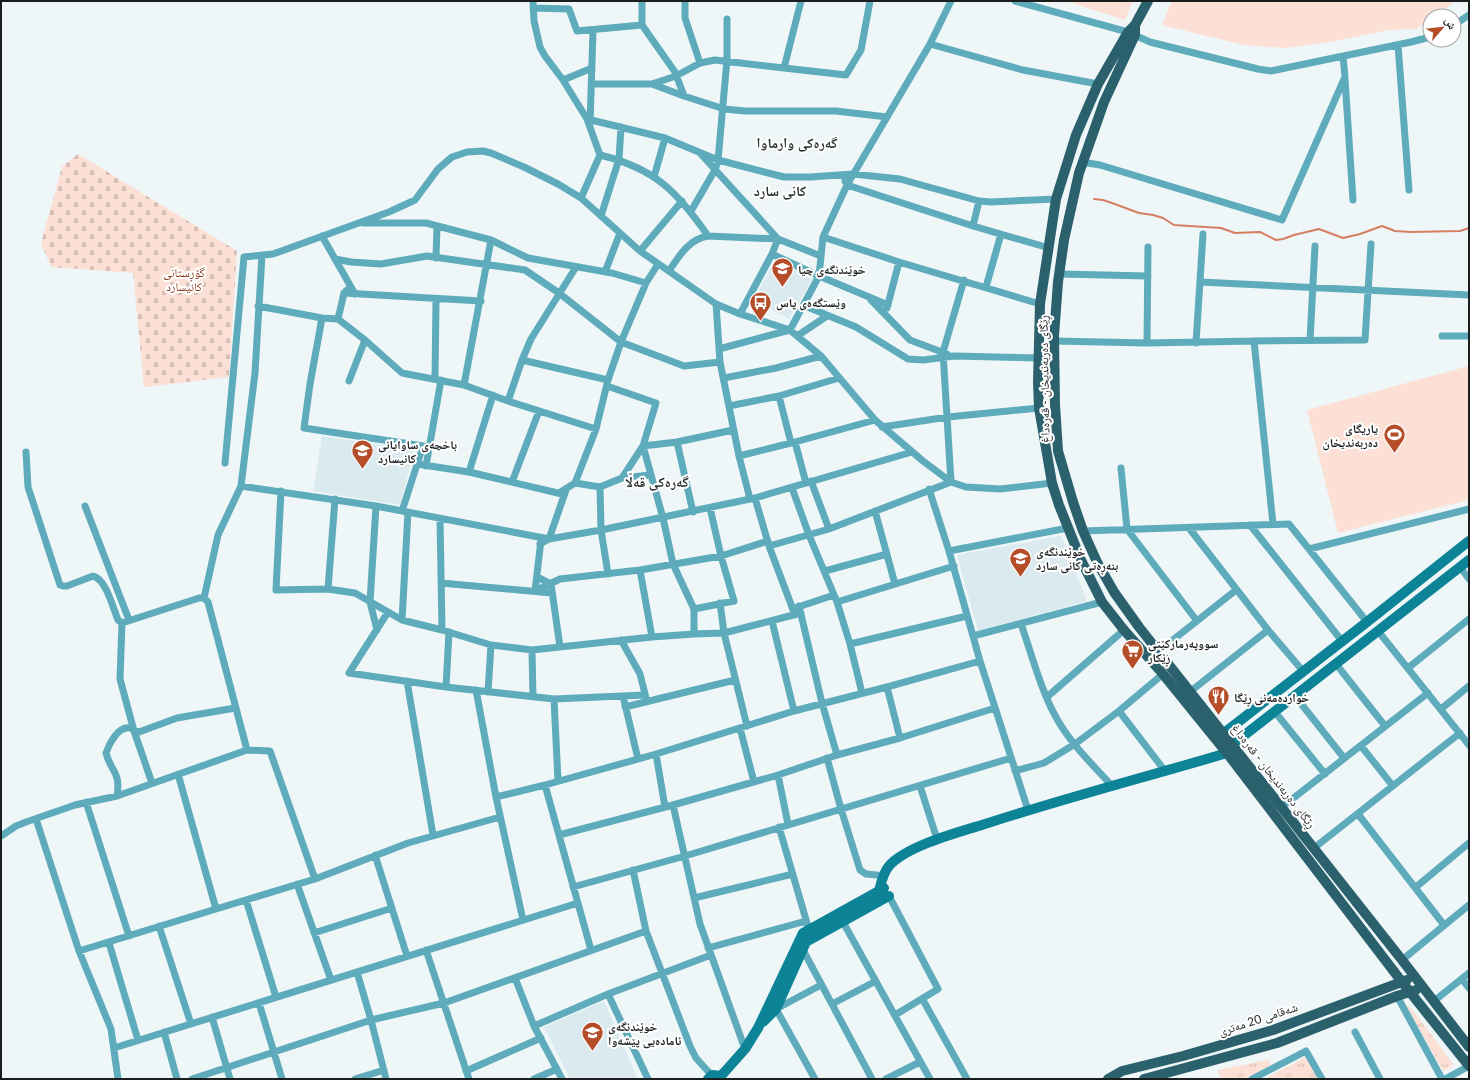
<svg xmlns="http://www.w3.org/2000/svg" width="1470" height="1080" font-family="Lato,'Noto Naskh Arabic',sans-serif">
  <defs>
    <pattern id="grass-tufts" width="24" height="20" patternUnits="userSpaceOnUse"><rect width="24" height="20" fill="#fcdfd5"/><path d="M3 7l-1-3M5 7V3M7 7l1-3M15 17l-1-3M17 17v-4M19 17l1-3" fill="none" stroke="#d7bfb6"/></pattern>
    <pattern id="cemetery-stones" width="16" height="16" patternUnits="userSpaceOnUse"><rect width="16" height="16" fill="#fcdfd5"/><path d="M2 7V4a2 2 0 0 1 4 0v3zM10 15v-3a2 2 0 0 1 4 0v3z" fill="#d7bfb6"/></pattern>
  </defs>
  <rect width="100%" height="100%" fill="#eef6f7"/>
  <!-- built -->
  <path fill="#daeaee" d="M776 259 813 278 789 319 753 300Z
    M322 436 414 450 400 505 313 491Z
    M1061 536 1087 601 978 631 957 555Z
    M604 1001 638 1079H570L544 1027Z"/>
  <!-- grass -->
  <path fill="url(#grass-tufts)" d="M1406 1005 1412 1009 1454 1065 1443 1071Z
    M1306 1057 1318 1079H1264Z
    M1268 1060 1271 1065 1244 1079H1222L1217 1070Z"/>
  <!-- cemetery -->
  <path fill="url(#cemetery-stones)" d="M78 154 237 251 229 377 144 387 133 273 51 267 41 243 62 167Z"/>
  <!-- garden -->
  <path fill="#fcdfd5" d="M1065 1H1133L1125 20Z
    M1172 1H1456L1435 16H1430V19L1416 29 1389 30 1336 41 1286 48 1243 45 1162 25Z
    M1469 366V500L1338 533 1307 410Z"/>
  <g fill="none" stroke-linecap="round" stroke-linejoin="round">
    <!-- stream -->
    <path stroke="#d67e61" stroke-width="2" d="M1094 199 1103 200 1112 203 1139 213 1153 215 1163 218 1174 225 1221 228 1235 233 1260 232 1276 240 1283 239 1294 235 1319 229 1343 238 1360 234 1382 226 1395 231 1411 232 1460 231 1469 228"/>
    <!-- street -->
    <path stroke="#5eabbc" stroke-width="7" d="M533 1 534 21 540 47 545 56 563 80 587 119 600 155 581 198
      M642 1V25L675 72 684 96
      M685 1V18L700 63
      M1015 1 1128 32 1150 42 1258 69 1271 71 1411 42 1430 37
      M533 8 569 9 577 31 642 25
      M1454 25 1469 15
      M930 44 1023 70 1098 84
      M1398 45 1409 190
      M784 68 846 75 861 50 870 1
      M563 80 592 68
      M1345 80 1353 200
      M592 84H652L684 96 724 109 745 111H836L887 117
      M652 84 676 76 700 63 715 60 784 68 801 1
      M587 119 665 138 718 160 784 177H810L853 174 900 179 979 201 991 202 1056 199
      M590 124 593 31
      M700 153 778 239
      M600 155C654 168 677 191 708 236
      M1082 162 1100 165 1282 220 1345 77 1343 56
      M654 177 665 138
      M845 181 847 185 973 226 1049 248
      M691 211 715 170 718 160 727 60V19
      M601 216 619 159 621 127
      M363 223H426L491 240 528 258 612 273 646 283
      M973 226 979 201
      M322 236 355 294
      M823 237 899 262 1040 304
      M640 251 682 201
      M772 254 819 276 888 305
      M436 258 437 226
      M335 259 351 262 381 264 427 256 525 270 559 293 621 342 684 366 720 362
      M669 271C679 256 689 239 708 236L778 239 821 256
      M605 272 620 233
      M1059 274 1148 276
      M1200 282 1469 295
      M986 287 1001 234
      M344 293 481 301
      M871 300 910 340 947 354
      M716 304 720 362 739 456 750 499
      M258 306 322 318 338 319 365 340 402 373 464 385 508 401 596 429
      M805 306 856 327 908 359 923 360 954 356 1038 358
      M887 308 899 262
      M740 314 772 254 778 239
      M322 318 310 384 304 428 430 447
      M338 319 344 293 347 290
      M797 336 827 316
      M1442 336H1469
      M1310 340 1315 246
      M1055 341 1147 343 1254 341 1365 340 1371 244
      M1254 341 1273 524
      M1147 343 1148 247
      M1196 343 1203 234
      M719 349 790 330 819 276 823 237 847 185 930 44 951 1
      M522 360 608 380
      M724 378 776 368 821 356
      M435 379 436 299
      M349 381 365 340
      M464 385 491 240
      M607 386 656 403 643 446 622 478
      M779 396 791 443
      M508 401 522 360 531 339 576 267
      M729 406 779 396 839 378
      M882 427 948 417 1039 408
      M677 442 693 512
      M795 442 806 483
      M739 456 795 442 875 420
      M225 463 244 257 273 254 389 212 415 200 438 169 452 157 467 152 483 151 491 153 524 167 558 184 581 198 640 251 716 304 740 314 790 330 821 356 875 420 923 461 951 482 966 487 1000 489 1052 483
      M417 464 469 472 562 494
      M426 466 441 380
      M1121 468 1127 529 1197 621
      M469 472 493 395
      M811 481 829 529 951 482 943 352 964 280
      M512 482 539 411
      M575 483 600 487 622 478 650 475
      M241 486 255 373 262 255
      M600 487 601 530 608 574
      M792 488 809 535 837 602 850 644 862 693
      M929 489 949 551 980 661 1028 810
      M281 491 276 590 328 589 355 593 402 620 442 630 491 645 532 650 652 637 694 634 724 633 801 613
      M559 493 575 483 596 429 608 380 621 342 646 283 658 264
      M755 498 769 546 795 615
      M85 506 129 620
      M376 506 370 602 377 630
      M402 511 423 446
      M875 511 895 584
      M440 519 442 630
      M1250 525 1342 641
      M1189 528 1268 630 1303 671
      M1083 531 1289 524 1367 622
      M540 544 549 539 566 490
      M769 546 829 529
      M1309 549 1469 509
      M949 551 1068 528
      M1460 567 1469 579
      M640 570 652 637
      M825 571 887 554
      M537 577 551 584 560 647
      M441 583 552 593
      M328 589 335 499
      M535 591 560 579 640 570 721 556 768 541
      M535 591 541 540
      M204 598 218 535 241 486 376 506 549 539 601 530 755 498 912 452
      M837 602 954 566
      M720 603 724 633 747 726
      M799 606 822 703 837 755
      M795 608 834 595
      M694 609 734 601 721 556 710 508
      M388 612 349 673 446 687 554 699 645 695
      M402 620 408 512
      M772 621 794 711
      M122 623 120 679 134 731 152 783
      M1021 624C1032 655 1041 691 1057 719 1071 744 1093 765 1112 786
      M1378 631 1469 745
      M694 634V609L673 564 663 518 643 446 677 442 733 430
      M973 636 1102 602
      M621 640 640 674 646 698
      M850 644 967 616
      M532 650 533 697
      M1159 651 1236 590
      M1336 664 1385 726
      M1408 668 1469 619
      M407 681 433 835
      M446 687 449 632
      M887 687 900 738
      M476 690 496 797 523 920
      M1191 691 1268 630
      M488 692 491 645
      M623 696 638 759
      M1295 696 1344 758
      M1047 697 1124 630
      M554 699 558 781
      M625 707 735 680
      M1441 709 1469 686
      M1119 711 1165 771
      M1275 712 1325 774
      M740 728 754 782
      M1361 746 1393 786
      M247 750 270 751 315 879
      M656 754 665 807
      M827 758 841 809 860 870 866 874 877 875
      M1015 771 1044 763 1075 744 1119 711 1163 674
      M178 774 216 909 315 879 408 843 500 817
      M778 775 788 824
      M545 785 591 950
      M920 786 937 839
      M117 796C121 772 111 772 106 753 109 744 118 726 130 728 133 729 136 731 139 732L177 718 235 708
      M496 797 545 785 656 754 794 711 887 687 980 661
      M86 802 129 936
      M673 805 700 924 745 1049
      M1282 807 1428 693
      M1358 814 1444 925
      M36 819 79 951 111 1029 118 1079
      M779 827 809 930
      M559 835 673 805 778 775 837 755 900 738 995 708
      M1 836 16 826 26 822 75 805 117 796 247 750 208 602 204 598H199L122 623 118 620C113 608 106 579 93 576L67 586H63L60 585 28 487 26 452
      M1314 848 1460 733
      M375 855 407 956
      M633 870 646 931 690 1046 696 1058 715 1079
      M297 884 331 980
      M573 887 685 856 1011 758
      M1416 887 1469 843
      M889 896 938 989 895 1015
      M694 898 793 874
      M246 900 276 997
      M843 922 930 1079
      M159 926 191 1024
      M314 933 392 908
      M109 943 138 1040
      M708 948 806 921
      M426 950 469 1079
      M803 950 872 1079
      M79 951 216 909
      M1402 960 1469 905
      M357 972 371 1020 386 1079
      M515 978 534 1026 562 1079
      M1462 979 1469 988
      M608 994 648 1079
      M1397 996 1442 1079
      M923 1000 967 1079
      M1434 1001 1469 973
      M259 1003 282 1079
      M832 1004 876 981
      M212 1017 230 1079
      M534 1026 608 994 711 955
      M164 1032 177 1079
      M1355 1032 1380 1079
      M114 1048 578 903
      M466 1071 541 1038
      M192 1079 371 1020 444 1003 646 931
      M355 1079 384 1070
      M534 1079 557 1069
      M815 1079 776 1009 821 985
      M886 1079 920 1062
      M1252 1079 1306 1051 1322 1079
      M1445 1079 1469 1066"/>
    <!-- secondary -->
    <path stroke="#0c8397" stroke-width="10" d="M1224 733 1367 622 1469 541
      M1233 744 1469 560
      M879 891C881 883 883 873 889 866 906 846 959 832 985 824 1065 798 1146 777 1227 753
      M763 1022 776 1009 806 942 889 896
      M708 1079 712 1075 721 1076
      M719 1079 721 1076 745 1049 758 1028 803 933 884 888"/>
    <!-- primary -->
    <path stroke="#2a616d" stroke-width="10" d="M1148 1 1135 25V35L1104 102 1079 173 1064 240 1058 282 1054 336 1055 405 1058 451 1073 502 1083 531 1097 562 1114 592 1139 627 1402 960 1469 1047
      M1135 25 1128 32 1098 84 1076 135 1056 199 1040 304 1038 382 1039 408 1052 483 1059 505 1081 560 1102 602 1124 630 1163 674 1227 753 1402 982 1469 1066
      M1108 1079 1122 1071 1183 1056 1273 1030 1407 980
      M1144 1079 1277 1043 1397 996 1416 990"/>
  </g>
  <!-- icons -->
  <defs>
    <symbol id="school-pin" viewBox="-11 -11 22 30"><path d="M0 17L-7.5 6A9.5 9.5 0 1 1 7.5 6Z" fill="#b54e28" stroke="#fff"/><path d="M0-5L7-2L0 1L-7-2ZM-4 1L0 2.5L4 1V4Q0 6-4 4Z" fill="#fff"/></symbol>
    <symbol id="bus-pin" viewBox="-11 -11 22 30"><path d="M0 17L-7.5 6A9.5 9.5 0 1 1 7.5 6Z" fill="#b54e28" stroke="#fff"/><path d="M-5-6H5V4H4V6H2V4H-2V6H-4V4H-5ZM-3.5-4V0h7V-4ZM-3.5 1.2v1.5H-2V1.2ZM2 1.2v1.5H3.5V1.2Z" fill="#fff"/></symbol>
    <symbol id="stadium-pin" viewBox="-11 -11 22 30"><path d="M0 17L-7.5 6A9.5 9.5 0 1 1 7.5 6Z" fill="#b54e28" stroke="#fff"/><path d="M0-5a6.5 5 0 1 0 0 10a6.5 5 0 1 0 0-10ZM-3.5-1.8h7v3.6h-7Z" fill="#fff"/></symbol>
    <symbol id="supermarket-pin" viewBox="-11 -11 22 30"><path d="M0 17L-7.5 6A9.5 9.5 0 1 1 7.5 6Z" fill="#b54e28" stroke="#fff"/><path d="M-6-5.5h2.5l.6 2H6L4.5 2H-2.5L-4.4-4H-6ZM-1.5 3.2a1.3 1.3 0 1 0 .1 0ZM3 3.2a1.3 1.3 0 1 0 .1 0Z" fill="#fff"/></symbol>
    <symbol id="restaurant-pin" viewBox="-11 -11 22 30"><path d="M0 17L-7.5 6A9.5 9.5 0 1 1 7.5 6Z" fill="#b54e28" stroke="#fff"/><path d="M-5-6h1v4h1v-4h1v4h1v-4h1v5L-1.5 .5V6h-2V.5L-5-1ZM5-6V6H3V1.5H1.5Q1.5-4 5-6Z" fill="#fff"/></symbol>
  </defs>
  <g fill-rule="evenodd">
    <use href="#school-pin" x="770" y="256" width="25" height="34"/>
    <use href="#bus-pin" x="748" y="290" width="25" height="34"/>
    <use href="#stadium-pin" x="1382" y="422" width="25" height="34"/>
    <use href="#school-pin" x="350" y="438" width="25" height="34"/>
    <use href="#school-pin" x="1008" y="546" width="25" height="34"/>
    <use href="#supermarket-pin" x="1120" y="638" width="25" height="34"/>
    <use href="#restaurant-pin" x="1206" y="684" width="25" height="34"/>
    <use href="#school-pin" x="580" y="1020" width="25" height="34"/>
  </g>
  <g text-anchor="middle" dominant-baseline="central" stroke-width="4" stroke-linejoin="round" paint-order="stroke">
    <!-- poi labels -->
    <g font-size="12" font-weight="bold" fill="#1b1e1f" stroke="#fff" text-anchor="start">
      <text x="798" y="269">خوێندنگەی چیا</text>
      <text x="776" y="302">وێستگەەی پاس</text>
      <text x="1378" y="428" text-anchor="end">یاریگاى<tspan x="1378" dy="14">ده‌ربه‌ندیخان</tspan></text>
      <text x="378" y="444">باخچەی ساوایانی<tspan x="378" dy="14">کانیسارد</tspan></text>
      <text x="1036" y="551">خوێندنگەی<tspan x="1036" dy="14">بنەڕەتی کانی سارد</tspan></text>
      <text x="1148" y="643">سووپەرمارکێتی<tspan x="1148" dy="14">ڕێکار</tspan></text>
      <text x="1234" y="697">خواردەمەنی ڕێگا</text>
      <text x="608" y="1026">خوێندنگەی<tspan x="608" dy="14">ئامادەیی پێشەوا</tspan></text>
    </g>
    <!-- park labels -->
    <g font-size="12" fill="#89391b" stroke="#fff">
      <text x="184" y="272">گۆڕستانی<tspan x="184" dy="14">کانیسارد</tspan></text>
    </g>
    <!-- street labels -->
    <g font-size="12" fill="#1b1e1f" stroke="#fff">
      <text transform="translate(1044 379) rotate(-91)">ڕێگای دەربەندیخان - قەرەداغ</text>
      <text transform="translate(1274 776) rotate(52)">ڕێگای دەربەندیخان - قەرەداغ</text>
      <text transform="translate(1258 1019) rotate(-18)">شەقامی 20 مەتری</text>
    </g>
    <!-- quarter labels -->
    <g font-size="14" font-weight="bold" fill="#2d3335" stroke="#fff">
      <text x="797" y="142">گەرەکی وارماوا</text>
      <text x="780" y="190">کانی سارد</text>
      <text x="657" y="481">گەرەکی قەڵا</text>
    </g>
  </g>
  <!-- border -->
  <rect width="1470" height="1080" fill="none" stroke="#1b1e1f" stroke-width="4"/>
  <!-- north arrow -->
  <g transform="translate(1442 28) rotate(62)"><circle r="19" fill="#ffffff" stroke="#a4a5a5"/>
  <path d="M0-3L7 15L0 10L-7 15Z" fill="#b54e28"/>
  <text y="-6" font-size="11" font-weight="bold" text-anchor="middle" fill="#1b1e1f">ش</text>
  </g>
</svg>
